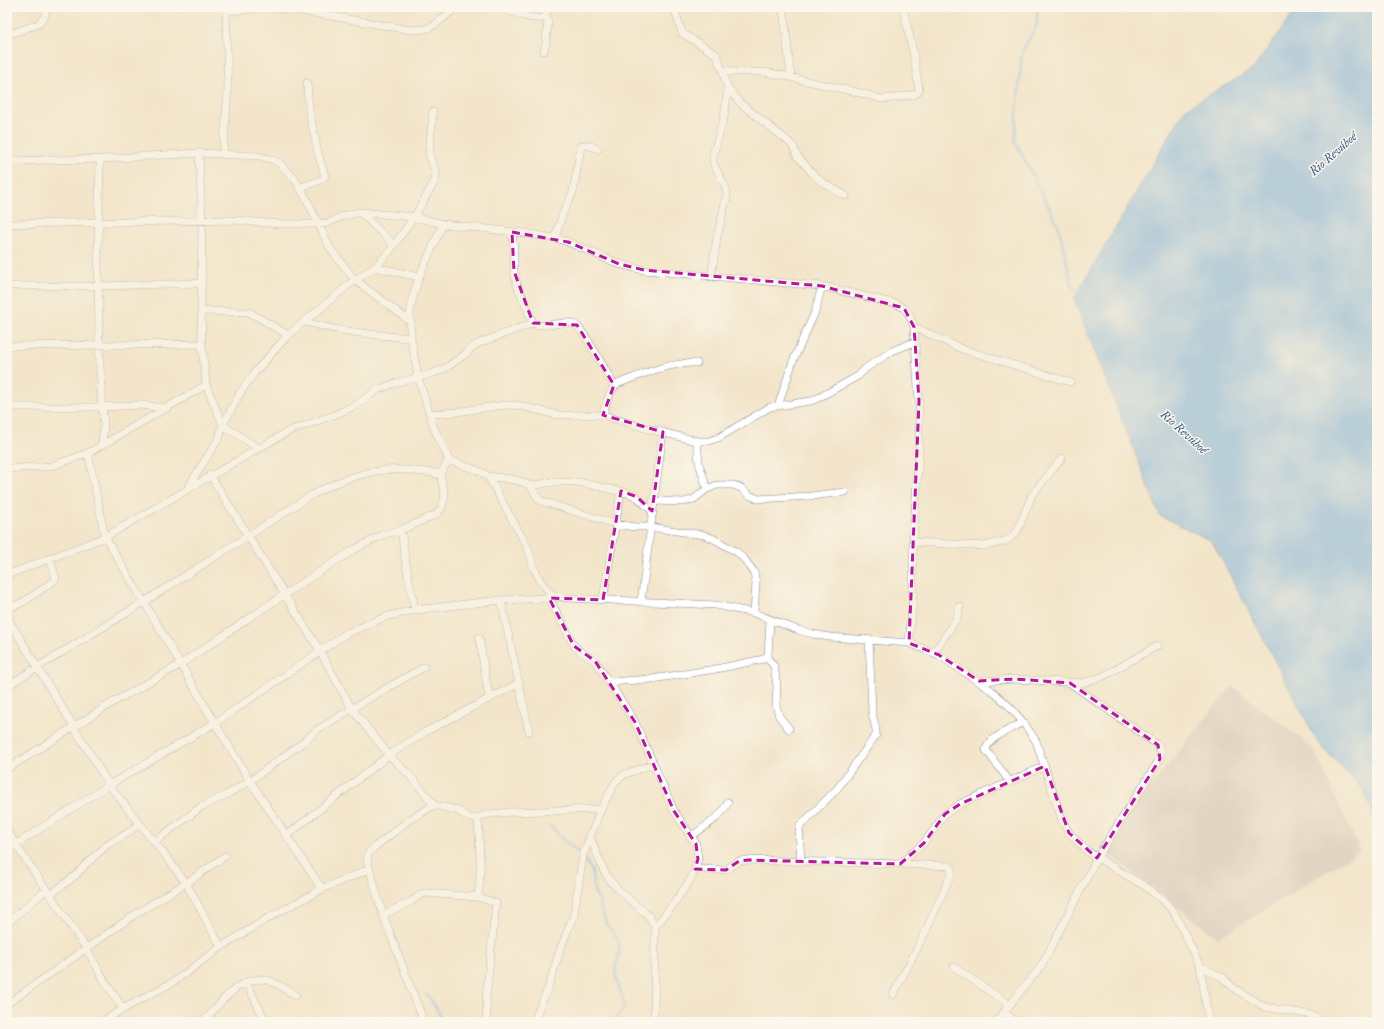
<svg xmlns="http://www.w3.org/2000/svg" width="1384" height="1029" font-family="'IM FELL Great Primer',serif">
  <rect width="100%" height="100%" fill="#fbf7ec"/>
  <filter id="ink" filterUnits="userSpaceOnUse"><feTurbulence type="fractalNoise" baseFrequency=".025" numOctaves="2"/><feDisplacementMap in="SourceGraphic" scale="8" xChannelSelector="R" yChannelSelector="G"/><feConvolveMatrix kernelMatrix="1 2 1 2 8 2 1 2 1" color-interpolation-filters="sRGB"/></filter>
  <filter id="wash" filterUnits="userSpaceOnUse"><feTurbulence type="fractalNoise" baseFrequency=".012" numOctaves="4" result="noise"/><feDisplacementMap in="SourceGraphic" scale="16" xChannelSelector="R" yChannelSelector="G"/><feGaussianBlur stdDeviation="0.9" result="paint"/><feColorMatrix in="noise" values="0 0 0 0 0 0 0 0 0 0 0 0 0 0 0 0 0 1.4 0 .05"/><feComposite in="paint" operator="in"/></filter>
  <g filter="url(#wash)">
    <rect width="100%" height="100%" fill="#f3e5cb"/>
    <!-- industrial -->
    <path fill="#d0c0bc" d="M1232 686 1314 749 1360 851 1218 938 1101 848Z"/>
    <!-- water -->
    <path fill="#76b2e8" stroke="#4870a3" d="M1298 7H1377V822L1364 790 1318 743 1212 541 1160 516 1074 299 1185 109 1253 69Z"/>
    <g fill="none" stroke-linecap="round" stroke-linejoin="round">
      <!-- stream -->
      <path stroke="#76b2e8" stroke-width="2" d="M1037 7V25L1022 51 1015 141 1058 225 1073 288 1079 292
        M550 825 564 841 581 854
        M585 859 592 872 594 891 598 899 606 924 618 939 620 947 619 954 615 968 616 978 623 999 624 1008 614 1022
        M427 994 438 1011 443 1022"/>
    </g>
  </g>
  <g filter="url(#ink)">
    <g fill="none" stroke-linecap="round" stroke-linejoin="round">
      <defs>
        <path id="street" d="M226 7V11H232L265 7
          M267 7 296 10 411 30 425 29 433 26 457 7
          M501 7C515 13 529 20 545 18L548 21 546 42 544 51
          M674 7 682 33 717 55 720 66 723 70 735 72H764L785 76 865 94 881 99 894 98 916 94 919 90 914 57 903 7
          M783 7 791 77
          M545 18 548 7
          M7 35 38 24 45 16 47 7
          M723 70 724 77 728 88 740 103 783 137 793 146 797 156 814 175 822 182 846 196
          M199 153 202 220 201 311 202 344 206 385 223 425 258 448
          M223 154 228 90 226 11
          M100 159 98 251 99 345 102 407 104 425 102 443
          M7 161 100 159 199 153 259 156 273 160 279 163 294 178 306 198 330 248 355 280 411 322
          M300 188 323 179 325 176 318 153 309 110 307 83
          M360 212 394 245
          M7 224 234 220 279 224H318L329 223 340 217 360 212 414 217 443 224 524 233 555 238 568 242 619 264 644 270 822 286 897 304 904 308 909 314 914 327 919 401V453L913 542V599L909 643
          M443 224 419 277 413 297 410 313 411 338 418 377 434 428 449 460 479 471 488 476 528 548 533 566 540 580 549 592 556 596 569 598 716 605 754 613 798 630 813 634 829 637 909 643 939 655 991 690 1008 705 1023 722 1036 741 1062 820 1069 833 1088 852 1146 887 1164 901 1174 912 1200 966 1209 1022
          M512 232 514 248V271L517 285 533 323C545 329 559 321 572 323 582 324 608 376 614 386
          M555 238 563 213 573 192 581 146C586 143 592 146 598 149
          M375 267 419 277
          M711 277 717 238 727 195 726 188 713 163V156L724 117 728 88
          M7 286H99L202 283
          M201 311 249 312 288 335
          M305 322C340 332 376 335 411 338
          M914 327 962 349 1070 382
          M7 346 202 344
          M778 406 793 361 815 312 822 286
          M7 407H102L139 405 167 408
          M430 414 456 412 496 406 509 405 521 406 558 415H603L641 427 697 441H709L718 438 770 407 811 401 820 397 858 376 866 368 892 351 914 342
          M603 415C606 403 608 392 617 384 644 374 669 362 697 363
          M697 441 699 463 707 489
          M88 453 105 537 144 602 215 723 250 781 322 889
          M7 469 52 466 88 453 206 385
          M210 475 320 651 352 709 389 755 415 781 434 805 457 810 469 818H478L488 814 511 812 601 809 583 855 574 914 560 950 548 989 533 1022
          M488 476C498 478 523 479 530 486 535 491 535 497 541 501L615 524 635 527H650L704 535 714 539 737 552 745 560 754 572 756 583 754 613
          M189 486 219 438 223 425 240 393 255 372 288 335 351 283 375 267 389 252 414 217 435 181 436 174 429 154 433 112
          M530 486 553 482H578L628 493 637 497 652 511
          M653 501 684 502 694 499 707 489 717 485H733L741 488 749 495 758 499 811 496 845 492
          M401 530 407 570 415 610
          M913 542 985 546 1006 541 1017 532 1032 495 1062 458
          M7 575 105 537 289 431 334 415 354 406 379 389 396 383 434 373 446 368 468 352 471 348 477 344 533 323
          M549 598 574 646 581 652 595 661 635 722 674 811 696 844 698 859 692 877 675 902 655 927 654 1022
          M501 600 529 731
          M603 600 621 491
          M641 602 663 432
          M7 609 25 601 55 580 56 578 50 559
          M7 617 109 785 171 863 186 883 221 947
          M479 637 489 698
          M934 652 956 620 960 606
          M767 658 774 666 777 686 776 705 779 716 789 729
          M979 681 1015 679 1082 683 1102 677 1157 646
          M609 682 652 679 716 669 764 659 768 655 770 620
          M7 686 144 602 312 495C335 482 358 473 385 470 403 468 422 472 440 474L449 460
          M7 769 112 703 181 664 285 594 355 549 382 535 401 530 437 514 442 507 445 496 440 474
          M1010 782 986 750C987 738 1013 728 1023 722
          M601 809 616 781 625 774 654 764
          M7 830 16 845 86 948 104 980 123 1009
          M286 836 389 755 425 732 519 683
          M590 837 604 871 611 882 622 893 649 916 655 927
          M690 837C704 827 721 818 728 802
          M154 842 201 807 226 795 250 781 302 743 317 730 380 692 424 667
          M7 850 109 785 215 723 347 633 388 616 415 610 501 600 549 598 556 596
          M801 862 799 828 801 825 837 789 876 735C877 728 873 720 872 712L869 639
          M695 869 726 870 739 861 748 860 900 864 924 843 945 814 960 804 1045 766
          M50 895 76 875 86 864 107 845 126 834 139 824
          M477 897 496 903 486 998 487 1022
          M383 915 412 901 421 894 425 893 477 897C483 878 479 840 478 818
          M7 923 46 890
          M1200 966 1222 977 1235 989 1265 1007 1307 1014 1316 1017 1322 1022
          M954 967 1010 1005
          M246 982 266 1022
          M893 995 926 931 952 872V869L949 866 900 864
          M7 1004 137 913 194 878 225 856
          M1004 1012 1016 1022
          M102 1022 123 1009 175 981 221 947 270 917 322 889 369 869
          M203 1022C219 1005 240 974 267 980 277 982 288 991 296 996
          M424 1022 383 915 367 860 369 852 376 846 409 820 434 805
          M996 1022 1042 965 1097 858 1160 759 1161 752 1158 745 1070 683"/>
      </defs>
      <!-- street casing -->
      <use href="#street" stroke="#878a94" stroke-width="8"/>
      <!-- street -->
      <use href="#street" stroke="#fff" stroke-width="7"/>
    </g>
  </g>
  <!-- marked area -->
  <path d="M0 0H1384V1029H0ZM512 232 568 242 619 264 644 270 822 286 904 308 914 327 919 401 909 643 939 655 979 681 1015 679 1070 683 1158 745 1160 759 1097 858 1069 833 1045 766 960 804 945 814 924 843 900 864 748 860 739 861 726 870 695 869 698 859 696 844 674 811 635 722 595 661 574 646 549 598 603 600 621 491 637 497 652 511 663 432 603 415 614 385 577 325 533 323 514 271Z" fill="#f3e5cb" fill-opacity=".55" fill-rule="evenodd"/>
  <path fill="none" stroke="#b5179e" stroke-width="3" stroke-dasharray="8 5" stroke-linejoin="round" d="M512 232 568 242 619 264 644 270 822 286 904 308 914 327 919 401 909 643 939 655 979 681 1015 679 1070 683 1158 745 1160 759 1097 858 1069 833 1045 766 960 804 945 814 924 843 900 864 748 860 739 861 726 870 695 869 698 859 696 844 674 811 635 722 595 661 574 646 549 598 603 600 621 491 637 497 652 511 663 432 603 415 614 385 577 325 533 323 514 271Z"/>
  <g text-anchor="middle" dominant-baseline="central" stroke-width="3" stroke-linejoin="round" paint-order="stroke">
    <!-- water labels -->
    <g font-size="12" font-style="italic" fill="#365687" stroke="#fbf7ec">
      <text transform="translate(1333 154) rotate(-41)">Rio Revúboé</text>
      <text transform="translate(1184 432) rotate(42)">Rio Revúboé</text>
    </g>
  </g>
  <!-- margin -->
  <rect width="1384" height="1029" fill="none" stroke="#fbf7ec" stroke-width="24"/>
</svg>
